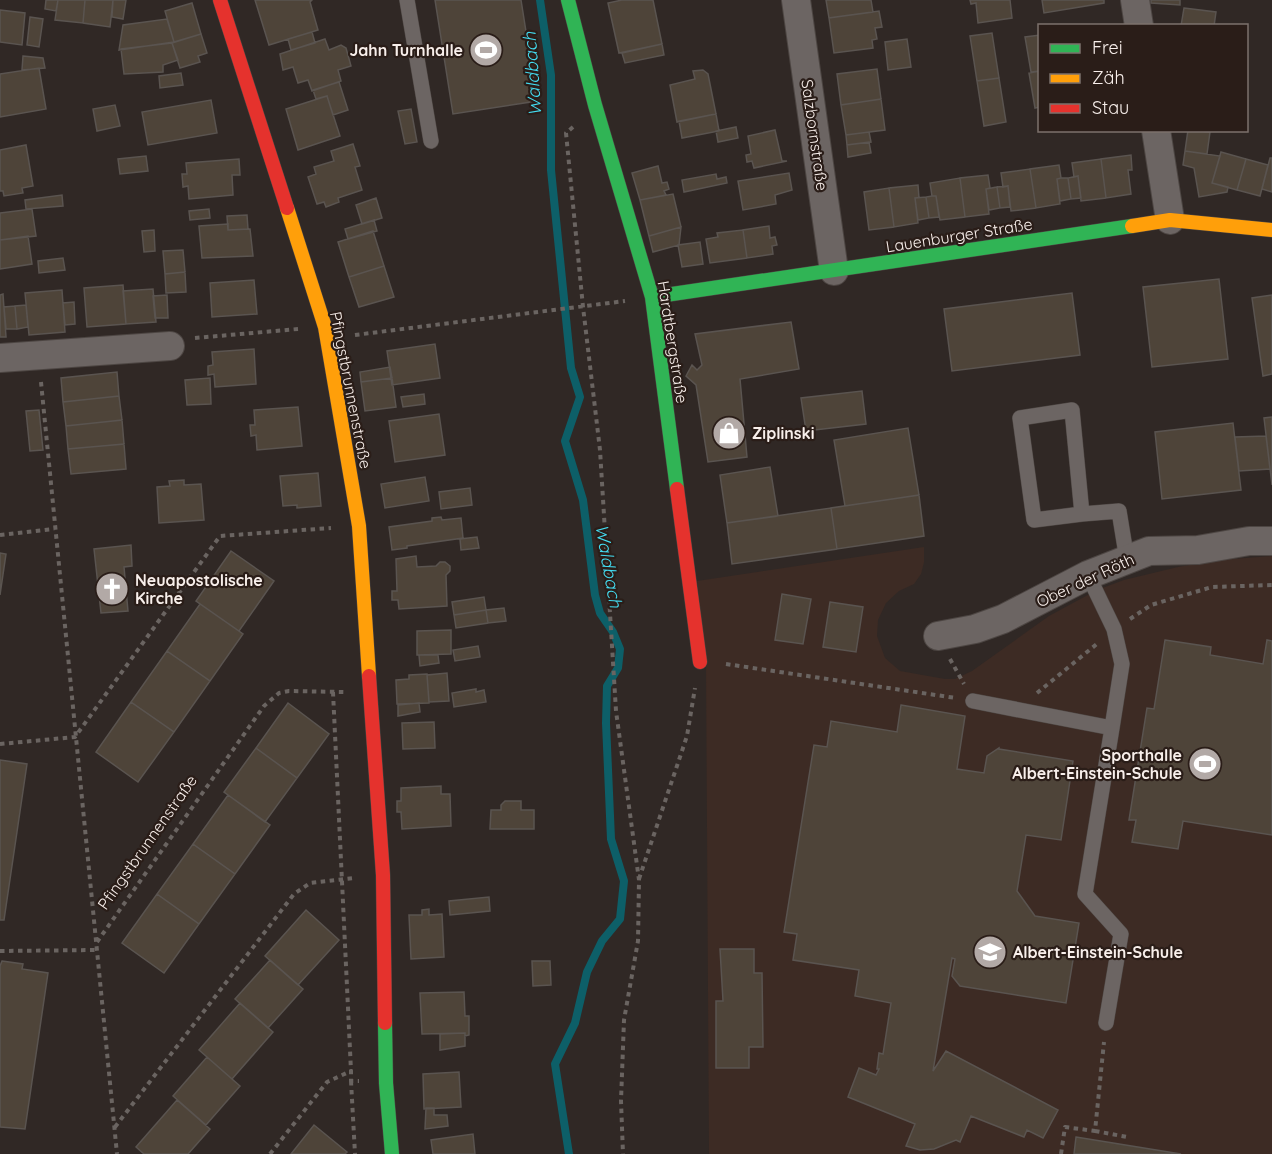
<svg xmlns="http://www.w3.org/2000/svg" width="1272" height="1154" font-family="Quicksand,sans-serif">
  <rect width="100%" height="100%" fill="#302825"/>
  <!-- built -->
  <path fill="#3d2b24" d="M924 547V562L921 574 914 584 899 591 886 603 878 620 877 636 885 658 900 671 945 679H955L972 671 1049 616 1097 590 1124 580 1178 567 1220 560 1272 556V1154H709L706 663 697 581Z"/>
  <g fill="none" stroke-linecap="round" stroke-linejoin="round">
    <!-- stream -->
    <path stroke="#0d5f68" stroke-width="8" d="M540 0 551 75V170L571 368 580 397 565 441 583 500 595 595 600 613 613 632 620 649 618 668 607 686 606 723 611 839 624 881 620 919 602 941 587 972 575 1023 555 1064 569 1154"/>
  </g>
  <!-- building -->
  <path fill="#4e4439" stroke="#5a5450" stroke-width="1.5" d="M46 0H58L56 11 45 9Z
    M58 0H85L83 23 55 20Z
    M85 0H113L110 27 83 23Z
    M113 0H126L123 19 112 17Z
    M255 0H312L310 2 318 30 269 45Z
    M435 0H521L537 101 453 114Z
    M622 0H653L662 44 619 53 608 3Z
    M826 0H871L873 12 829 18Z
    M970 0H1010L1012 18 978 23 976 3 971 4Z
    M1042 0H1104V3L1044 13Z
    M1151 0H1180V5L1151 3Z
    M192 3 201 34 174 42 165 11Z
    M1184 8 1216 12 1214 26H1181Z
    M0 10 25 13 22 45 0 42Z
    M879 11 882 27 875 28 877 39 872 40 873 48 834 53 829 18Z
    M30 17 43 19 39 47 27 45Z
    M167 19 174 42 119 50 123 25Z
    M312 32 315 43 291 50 288 39Z
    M992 33 999 78 977 81 970 36Z
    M201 34 207 53 198 56 200 62 180 68 172 43Z
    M1040 35V71L1031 72 1025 37Z
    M325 39 329 50 341 45 346 48 351 66 338 70 341 81 312 91 308 80 298 83 293 67 283 70 280 54Z
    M907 39 911 67 888 70 885 42Z
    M172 43 178 60 163 65V72L124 74 121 49Z
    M662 44 664 55 625 63 622 53Z
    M23 56 43 58 45 68 22 70Z
    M39 68 46 109 0 117V74Z
    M877 69 881 99 841 105 837 74Z
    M703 70 708 74 716 114 677 122 670 85 695 79 693 71Z
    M1040 71V107L1035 108 1029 73Z
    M181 73 183 85 160 88 159 76Z
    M999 78 1006 122 984 126 977 81Z
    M339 82 348 110 333 115 327 96 316 99 313 90Z
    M327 96 340 136 298 150 286 109Z
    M881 99 885 130 846 135 841 105Z
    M211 100 217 133 148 145 142 112Z
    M115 105 120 126 97 131 93 109Z
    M411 109 417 142 405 144 398 111Z
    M716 114 719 131 682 138 679 121Z
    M736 127 738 138 718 142 716 131Z
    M775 130 782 161H787L754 168 752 161 747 162 746 155 751 154 748 136Z
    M1188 130 1210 132 1207 154 1185 151Z
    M869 132 871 142 847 145 846 135Z
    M869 142 871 153 848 157 847 145Z
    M353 144 360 166 355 167 362 190 338 198 339 202 326 207 324 202 317 204 308 177 316 174 314 167 334 161 331 151Z
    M26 145 33 186 22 188 23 193 4 196 3 191H0V150Z
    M1185 151 1220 156 1212 183 1228 187 1227 192 1199 197 1194 168 1183 165Z
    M1221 152 1246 159 1237 190 1212 183Z
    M1131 155 1132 170H1128L1131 194 1106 198 1101 159Z
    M146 156 148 171 120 174 118 159Z
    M1270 158H1272V192L1262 189Z
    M239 159 240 175H232L233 195 189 199 188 186 183 187 182 174H187L186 163Z
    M1101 159 1106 198 1081 201 1078 176 1074 177 1072 163Z
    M1246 159 1268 165 1260 196 1237 190Z
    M1059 165 1061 178 1057 179 1060 204 1036 208 1030 169Z
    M658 166 662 183 667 182 669 189 664 191 666 195 640 200 632 173Z
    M1030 169 1036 208 1011 211 1008 186 1003 187 1001 173Z
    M789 173 792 190 775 195 776 204 743 210 738 181Z
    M716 174 717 179 726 177 727 183 684 192 682 180Z
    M988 175 990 188 986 189 989 214 965 217 960 178Z
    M1078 176 1081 198 1071 199 1068 178Z
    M960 178 965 217 940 220 936 196H932L930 183Z
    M1061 178H1068L1071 199 1060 201 1057 179Z
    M918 185 919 198H915L918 223 894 227 889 188Z
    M1008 186 1010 207 1000 208 997 187Z
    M997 187 1000 208 989 210 986 189Z
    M889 188 894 227 869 230 864 192Z
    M673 194 681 227 649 236 640 200Z
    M62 195 63 206 26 209 25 200Z
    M932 196H936L939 217 929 218 926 197Z
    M926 197 929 218 918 220 915 198Z
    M376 198 382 218 362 224 356 205Z
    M32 209 36 236 0 240V213Z
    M209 209 210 218 190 220 189 211Z
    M247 215 248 229 228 230 227 216Z
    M374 220 377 231 348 239 345 229Z
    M228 224V230L250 229 253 256 202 258 199 226Z
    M769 226 770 238 775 237 777 245 772 246 773 254 747 258 743 230Z
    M681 227 679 245 653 252 649 236Z
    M154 230 155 251 144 252 142 231Z
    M743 230 747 258 710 263 706 239 718 237 717 233Z
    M373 231 384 266 349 277 338 242Z
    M28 236 32 264 0 269V240Z
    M700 242 703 264 682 267 678 245Z
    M183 250 185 272 165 274 163 251Z
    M63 258 65 270 39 273 38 261Z
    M384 266 394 297 359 307 349 277Z
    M185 272 186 292 166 293 165 274Z
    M1219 279 1228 359 1152 367 1143 287Z
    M254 280 257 314 212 317 210 283Z
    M123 285 126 324 87 327 84 288Z
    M153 289 156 322 126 324 123 291Z
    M62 290 65 332 29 335 25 293Z
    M1072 293 1080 355 952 371 944 309Z
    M3 294 6 337H0V295Z
    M167 295 168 318H155L153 296Z
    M1272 295V374L1263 376 1252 298Z
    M74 302 75 324 65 325 63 303Z
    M26 305 28 327 17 329 15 306Z
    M15 306 17 329H6L4 307Z
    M791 322 799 369 740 379 747 457 708 462 696 385 686 376 692 365 697 370 702 365 695 334Z
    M435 344 440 378 392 385 387 351Z
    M254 349 256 384 215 387 214 374 208 375V366L213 365 212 352Z
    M390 367 392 378 361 382 360 372Z
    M117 372 119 396 63 402 61 378Z
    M210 378 211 404 187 405 185 380Z
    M392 378 396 407 365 411 361 382Z
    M862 391 866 424 806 431 801 398Z
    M424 394 425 404 403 407 401 397Z
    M119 396 122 420 66 426 63 402Z
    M298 407 302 446 257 450 256 435 251 436 250 425H255L254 410Z
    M39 410 43 450 30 451 26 411Z
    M439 414 445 455 395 462 389 421Z
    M1272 417V485L1264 418Z
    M122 420 124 444 68 449 66 426Z
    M1233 423 1241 490 1162 499 1155 432Z
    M908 428 919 495 845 506 834 440Z
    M1266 436 1270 469 1239 471 1235 437Z
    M124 444 126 469 71 474 68 449Z
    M770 467 778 516 727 523 720 475Z
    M318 473 321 506 297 508V505L283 506 280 476Z
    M425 477 429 501 385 508 381 484Z
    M184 480V485L201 484 204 520 159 523 157 487 170 486 169 481Z
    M470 488 472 505 441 509 439 492Z
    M919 495 924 536 837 549 831 508Z
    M831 508 837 549 732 564 727 523Z
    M441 517 442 520 461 518 463 538 407 546V548L392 550 389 527 432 521V518Z
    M477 537 479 548 461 550 460 539Z
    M131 545 132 566 124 567 128 611 101 613 94 549Z
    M231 551 274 581 239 631 196 601Z
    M0 553 6 554 0 595Z
    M416 556 417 567 436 566 440 562H445L450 566V571L446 575 447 606 399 609 398 600H392V591H397L396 559Z
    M782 594 811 599 803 644 775 640Z
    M484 597 486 610 454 615 452 602Z
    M830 602 863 607 856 652 823 647Z
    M200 604 243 634 210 681 167 651Z
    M504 608 506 621 488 623 486 610Z
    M486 610 488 623 456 628 454 615Z
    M451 630V654L417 655V631Z
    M1165 640 1211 647 1210 655 1263 664 1267 640 1272 641V835L1183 821 1178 849 1132 842 1136 820H1129L1147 708 1154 709Z
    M478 646 480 657 455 661 453 650Z
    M167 651 210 681 174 732 131 702Z
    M419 655H438L439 663 420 666Z
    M447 673 449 701 429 702 427 675Z
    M427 674 429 703 397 704 396 680 409 679V675Z
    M476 689V692L484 690 486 702 454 707 452 693Z
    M131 702 174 732 138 782 96 752Z
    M288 703 329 734 297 778 256 748Z
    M419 703 420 712 398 716V705Z
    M901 705 965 716 957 769 984 773 987 756 999 748V749L1073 761 1061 840 1026 835 1017 891 1035 916 1079 923 1066 1003 960 986 952 976 955 959 952 958 933 1071 946 1051 1058 1110 1043 1138 1027 1130 1024 1137 971 1116 960 1142 956 1140 934 1149 920 1150 906 1146 915 1124 848 1097 859 1068 876 1075 879 1069H877L879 1053 883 1054 891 1003 855 996 859 970 793 960 797 934 784 932 814 745 827 747 831 721 897 732Z
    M434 722 435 748 403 749 402 723Z
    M256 748 297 778 265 822 224 792Z
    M0 760 27 764 4 920H0Z
    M441 786V794H450L451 826 402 829 401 812H397V801H401V788Z
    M228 795 270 825 235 874 193 844Z
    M505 801H521V810H534V829H490L491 810H501V805Z
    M193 844 235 874 199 924 157 894Z
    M157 894 199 924 164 973 122 943Z
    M489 897 490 911 450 915 449 901Z
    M429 909V915L442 914 444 957 411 959 409 915H422V910Z
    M306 910 339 940 298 985 265 956Z
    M720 949H754V973H762L763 1047H749V1068H716V1001H723Z
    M270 960 303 989 268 1028 235 999Z
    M2 961 23 964 22 969 48 973 25 1129 0 1127V966Z
    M532 961H550L551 985 533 986Z
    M464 992 465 1016H469V1035L465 1036V1033L422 1034 420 993Z
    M240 1003 273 1032 232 1079 199 1050Z
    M465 1033V1046L440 1050V1034Z
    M207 1057 240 1086 206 1125 173 1096Z
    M459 1072 461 1107 424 1109 423 1074Z
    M177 1100 210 1129 188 1154H144L136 1147Z
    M426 1108H434V1115H447L448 1126 425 1129Z
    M314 1125 347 1152 345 1154H291Z
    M473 1134 475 1154H433L431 1140Z
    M1076 1137 1181 1154H1074Z"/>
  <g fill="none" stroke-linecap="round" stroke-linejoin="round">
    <defs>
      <path id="lane" d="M407 0 431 141
        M1082 514 1034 520 1020 418 1072 410 1082 514 1119 511 1127 560
        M1088 575 1114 629 1122 664 1112 728
        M973 701 1112 728 1085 894 1121 934 1106 1023"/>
      <path id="street" d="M796 0 834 271
        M1135 0 1139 26
        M1156 130 1170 220
        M0 358 170 346
        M938 636 975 629 1003 619 1088 575 1149 551 1198 550 1249 541H1272"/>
      <path id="fast" d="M568 0 595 105 652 297 677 489
        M652 297 1132 226
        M385 1023 386 1083 392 1154"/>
      <path id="slow" d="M287 208 325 327 359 526 369 676
        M1132 226 1170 220 1272 230"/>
      <path id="jam" d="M220 0 287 208
        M677 489 700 662
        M369 676 383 875 385 1023"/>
    </defs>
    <!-- lane casing -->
    <use href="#lane" stroke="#4d4643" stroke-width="16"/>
    <!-- street casing -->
    <use href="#street" stroke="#4d4643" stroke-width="30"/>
    <!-- fast casing -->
    <use href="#fast" stroke="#4d4643" stroke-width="15"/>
    <!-- slow casing -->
    <use href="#slow" stroke="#4d4643" stroke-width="15"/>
    <!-- jam casing -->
    <use href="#jam" stroke="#4d4643" stroke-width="15"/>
    <!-- path -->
    <path stroke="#6a6461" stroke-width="4" stroke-dasharray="4.5 4.5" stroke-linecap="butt" d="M573 127 566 133 583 307 600 450 616 711 639 880 638 941 624 1020 621 1101 623 1154
      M355 335 625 301
      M195 338 298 329
      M41 382 117 1154
      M0 535 54 529
      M1130 619 1151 605 1212 587 1272 585
      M950 659 964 684
      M726 664 956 698
      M333 692 351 1071
      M1037 693 1098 643
      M0 744 75 737 220 536 331 528
      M639 879 687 736 695 688
      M97 942 264 706 279 693 289 691 344 692
      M0 951 96 950
      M351 1081 355 1154
      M115 1127 294 894 310 883 355 878
      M1095 1131 1127 1137
      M270 1154 327 1082 351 1071V1081H359
      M1061 1154 1065 1127 1095 1131 1104 1042"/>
    <!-- lane -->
    <use href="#lane" stroke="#6c6563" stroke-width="15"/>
    <!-- street -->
    <use href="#street" stroke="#6c6563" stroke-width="28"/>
    <!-- fast -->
    <use href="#fast" stroke="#30b455" stroke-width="14"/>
    <!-- slow -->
    <use href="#slow" stroke="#ff9f0a" stroke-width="14"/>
    <!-- jam -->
    <use href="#jam" stroke="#e5322d" stroke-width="14"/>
  </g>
  <!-- icons -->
  <defs>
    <symbol id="stadium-disc" viewBox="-11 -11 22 22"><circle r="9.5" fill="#b2a9a6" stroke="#2a1d18"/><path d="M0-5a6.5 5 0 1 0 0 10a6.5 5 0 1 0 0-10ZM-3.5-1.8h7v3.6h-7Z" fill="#fff"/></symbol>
    <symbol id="shop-disc" viewBox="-11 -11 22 22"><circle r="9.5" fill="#b2a9a6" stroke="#2a1d18"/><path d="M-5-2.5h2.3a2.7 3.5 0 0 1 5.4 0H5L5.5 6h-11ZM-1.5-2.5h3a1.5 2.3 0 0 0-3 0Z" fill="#fff"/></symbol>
    <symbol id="church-disc" viewBox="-11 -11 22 22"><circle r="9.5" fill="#b2a9a6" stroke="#2a1d18"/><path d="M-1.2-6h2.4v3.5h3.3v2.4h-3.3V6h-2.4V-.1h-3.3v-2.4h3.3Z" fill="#fff"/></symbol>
    <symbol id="school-disc" viewBox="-11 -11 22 22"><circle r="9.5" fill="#b2a9a6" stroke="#2a1d18"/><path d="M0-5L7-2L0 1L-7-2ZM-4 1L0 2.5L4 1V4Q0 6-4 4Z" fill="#fff"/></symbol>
  </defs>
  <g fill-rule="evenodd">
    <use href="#stadium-disc" x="467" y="31" width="38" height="38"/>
    <use href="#shop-disc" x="710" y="414" width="38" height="38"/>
    <use href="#church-disc" x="93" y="570" width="38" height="38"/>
    <use href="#stadium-disc" x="1186" y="745" width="38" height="38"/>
    <use href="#school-disc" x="971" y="933" width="38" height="38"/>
  </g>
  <g text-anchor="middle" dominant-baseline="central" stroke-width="4.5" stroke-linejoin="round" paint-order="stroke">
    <!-- poi labels -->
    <g font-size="16" font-weight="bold" fill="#f8efeb" stroke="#2a1d18" text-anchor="start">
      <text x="463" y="50" text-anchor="end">Jahn Turnhalle</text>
      <text x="752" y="433">Ziplinski</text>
      <text x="135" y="580">Neuapostolische<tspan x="135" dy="18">Kirche</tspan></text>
      <text x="1182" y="755" text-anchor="end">Sporthalle<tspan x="1182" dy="18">Albert-Einstein-Schule</tspan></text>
      <text x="1013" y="952">Albert-Einstein-Schule</text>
    </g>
    <!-- street labels -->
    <g font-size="16" fill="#f8efeb" stroke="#2a1d18">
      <text transform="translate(815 135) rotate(82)">Salzbornstraße</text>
      <text transform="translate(959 235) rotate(-9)">Lauenburger Straße</text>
      <text transform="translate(673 342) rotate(81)">Hardtbergstraße</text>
      <text transform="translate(351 390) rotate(79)">Pfingstbrunnenstraße</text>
      <text transform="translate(1085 580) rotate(-25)">Ober der Röth</text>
      <text transform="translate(147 842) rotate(-55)">Pfingstbrunnenstraße</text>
    </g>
    <!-- water labels -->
    <g font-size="18" font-style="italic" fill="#44ddf2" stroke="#2a1d18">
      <text transform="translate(532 74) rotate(-94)">Waldbach</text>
      <text transform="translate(609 566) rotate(80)">Waldbach</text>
    </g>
  </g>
  <!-- legend -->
  <rect x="1038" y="24" width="210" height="108" fill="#2a1d18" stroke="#7c716c" stroke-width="1.5"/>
  <rect x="1050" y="44" width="30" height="9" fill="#30b455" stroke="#7c716c" stroke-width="1.5"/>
  <text x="1092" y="54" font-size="18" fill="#f8efeb">Frei</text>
  <rect x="1050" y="74" width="30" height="9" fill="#ff9f0a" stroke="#7c716c" stroke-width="1.5"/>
  <text x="1092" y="84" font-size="18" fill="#f8efeb">Zäh</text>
  <rect x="1050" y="104" width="30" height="9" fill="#e5322d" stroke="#7c716c" stroke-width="1.5"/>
  <text x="1092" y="114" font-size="18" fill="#f8efeb">Stau</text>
</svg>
